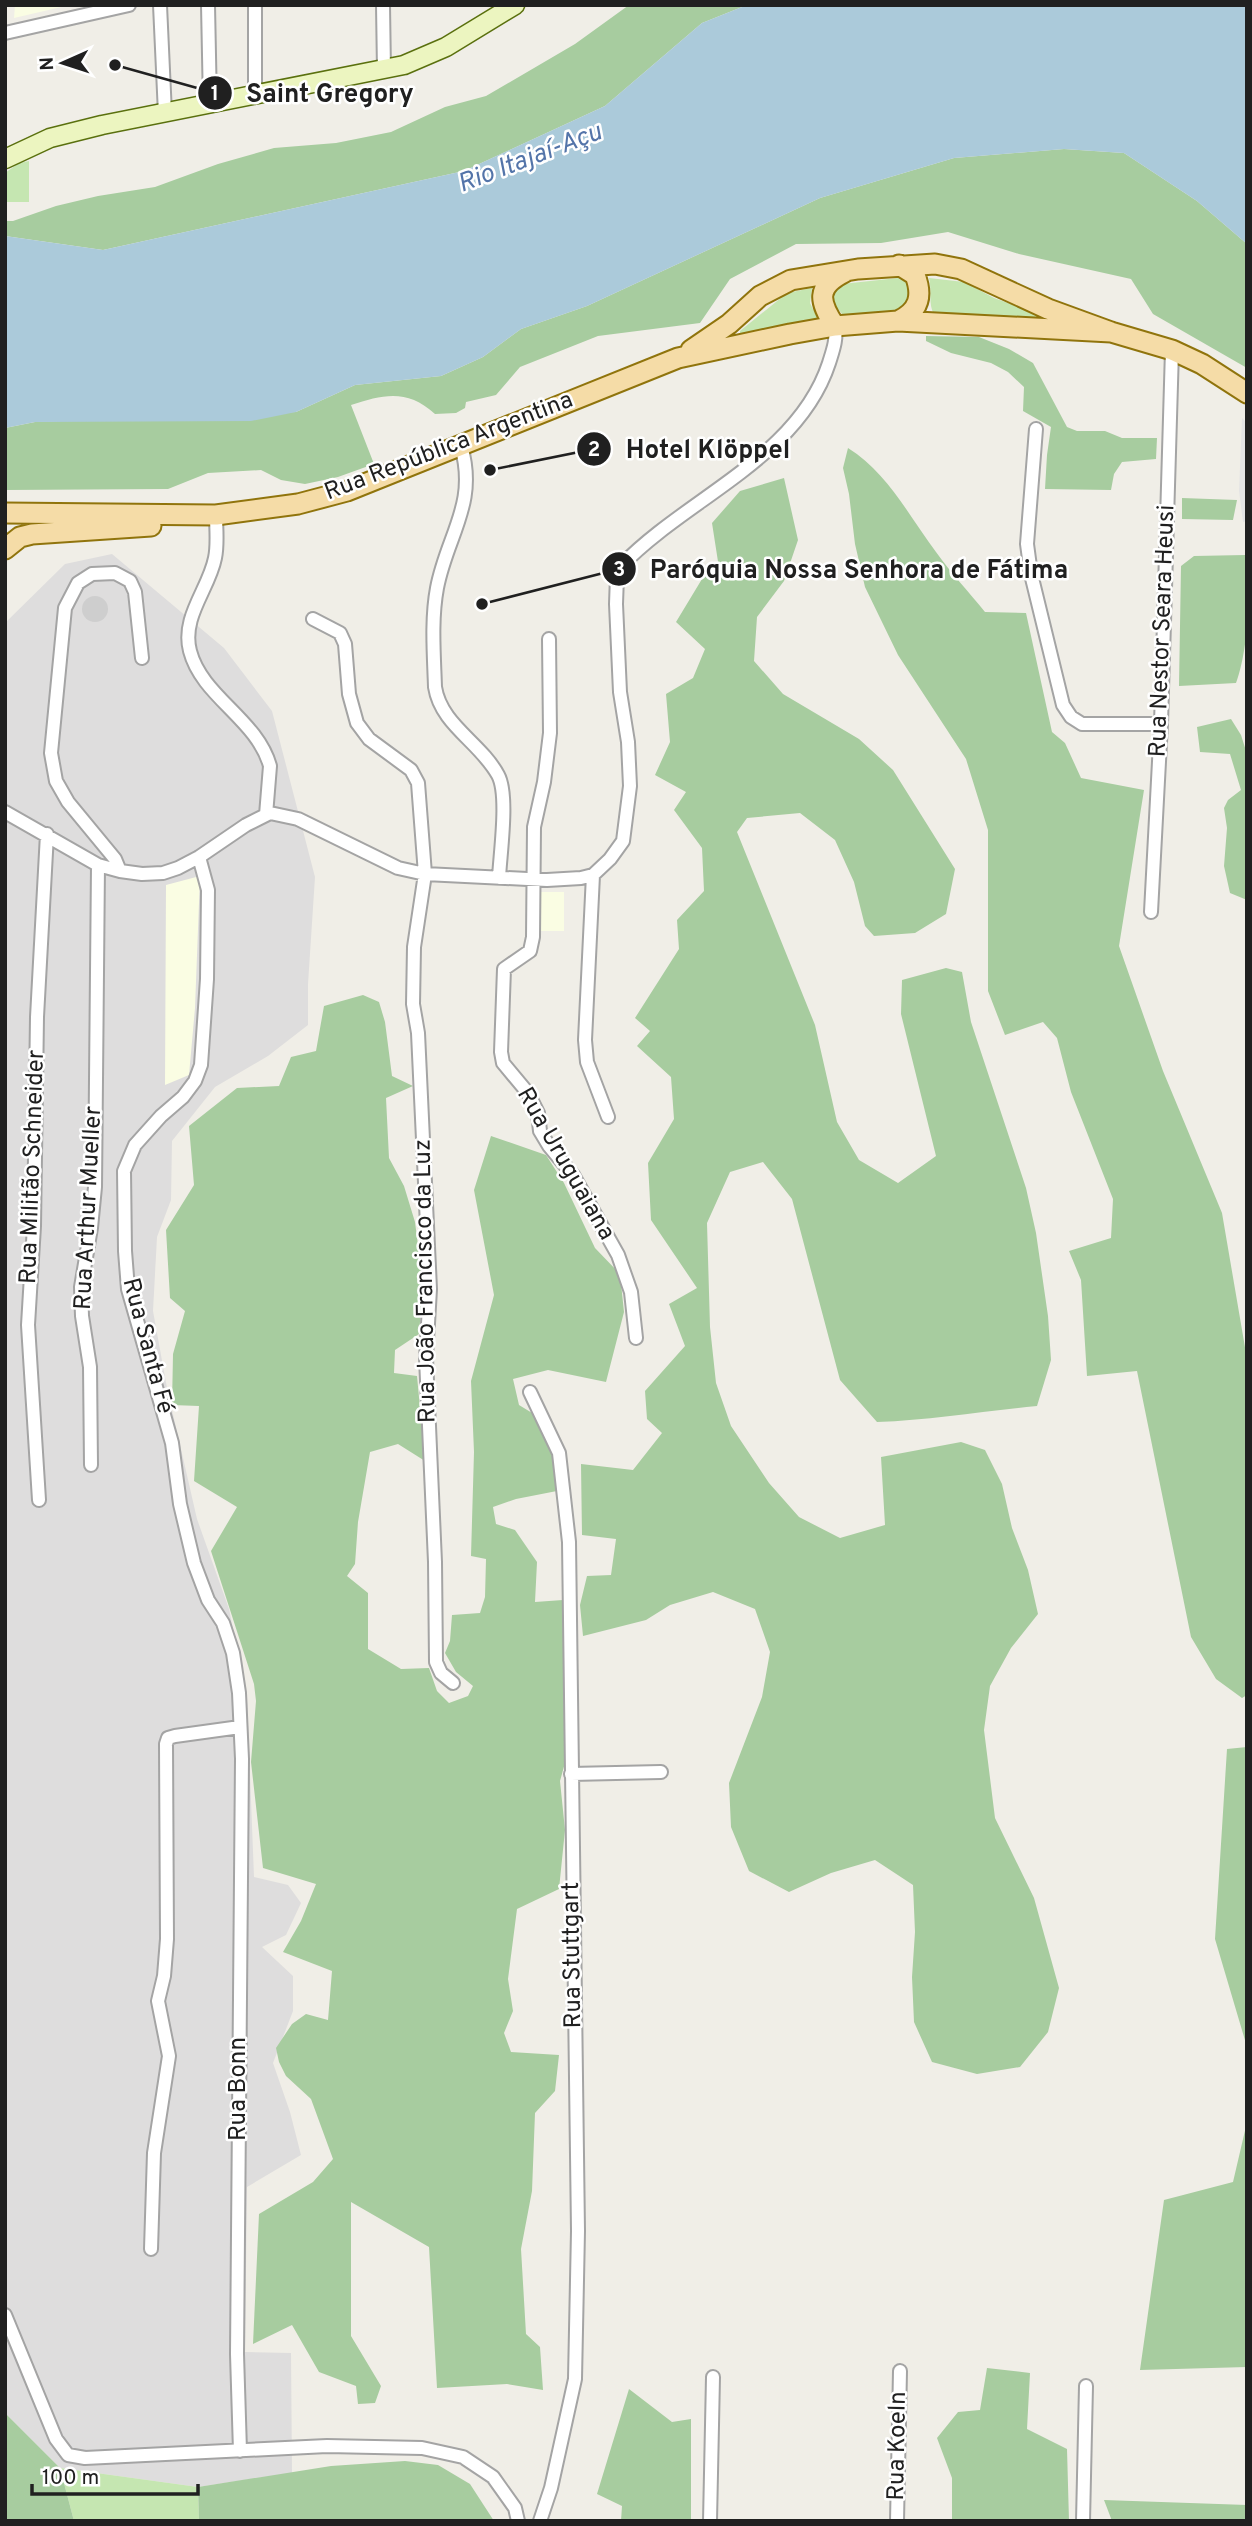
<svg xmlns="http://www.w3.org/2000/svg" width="1252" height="2526" font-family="Overpass,sans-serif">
  <rect width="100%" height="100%" fill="#f0eee7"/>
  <!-- residential -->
  <path fill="#dedddd" d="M112 554 224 648 272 711 315 877 308 984V1025L268 1056 215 1087 172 1141 171 1200 157 1237 153 1311 167 1388 197 1519 229 1609 247 1697 254 1877 288 1885 301 1903 286 1935 262 1947 293 1976V2011L273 2063 290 2112 301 2155 247 2187 245 2352 291 2353 292 2473 198 2487 60 2468 5 2413V623L65 564Z"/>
  <!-- education -->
  <path fill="#fafde3" d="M15 5H70L14 18Z
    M200 876 195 1008 189 1075 165 1085 166 885Z
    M541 892H564V931H541Z"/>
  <!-- religious -->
  <path fill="#cecece" d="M82 609a13 13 0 1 1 26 0a13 13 0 1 1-26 0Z"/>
  <!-- grass -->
  <path fill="#c5e6b1" d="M29 161V202H5V173L19 163Z
    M898 278 905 281 910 288 908 304 901 310 843 315 833 303 836 287 842 284Z
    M929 278 964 282 994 298 1059 321 934 314C928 305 932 289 929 278Z
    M812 288 810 303 820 323 743 337 740 335V331L787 293Z
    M60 2468 198 2487 199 2521H74Z"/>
  <!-- forest -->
  <path fill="#a7cc9f" d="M629 5H747L702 23 605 106 464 171 103 250 5 236V221H13L56 206 98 196 155 187 218 164 274 148 336 143 391 132 445 107 486 96 575 44Z
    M1064 149 1124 153 1197 201 1247 244V368L1153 314 1131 279 1019 254 948 232 881 243 796 244 730 279 700 323 598 336 520 367 496 395 466 402 465 408 456 413 435 414C408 389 384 394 351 405L374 464 338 477 305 484 281 480 261 470 208 473 168 489 5 490V428L35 422 296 412 355 385 441 376 483 357 521 329 587 306 820 198 954 158Z
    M926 336 979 337 1009 349 1033 363 1067 427 1077 431H1105L1122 438H1157L1156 459 1122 462 1114 474 1111 490 1045 489 1047 455 1051 427 1023 411 1024 387 1008 372 991 363 951 353 926 341Z
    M848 448C887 472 909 516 936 552 951 573 969 592 985 612L1026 613 1052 732 1065 743 1081 778 1144 790 1119 946 1163 1071 1222 1213 1247 1359V1695L1242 1698 1216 1679 1191 1637 1137 1371 1087 1376 1081 1280 1069 1251 1111 1238 1113 1199 1071 1092 1057 1038 1043 1022 1005 1035 988 991V830L966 759 898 655 865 587 855 544 849 494 843 468Z
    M784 478 798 540 784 581 757 617 754 661 783 694 859 739 893 770 955 869 946 914 915 933 874 936 865 926 854 882 835 840 800 813 747 818 737 832 815 1025 837 1122 859 1160 898 1183 936 1156 901 1014 902 980 946 968 962 972 971 1022 1026 1188 1036 1233 1048 1316 1051 1360 1037 1406C984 1411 931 1420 877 1422L840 1380 792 1199 763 1162 730 1172 707 1223 710 1327 716 1383 731 1426 769 1483 799 1517 840 1538 885 1525 881 1457 961 1442 985 1450 1002 1484 1012 1528 1028 1570 1038 1614 1011 1648 990 1686 984 1730 995 1818 1034 1898 1059 1988 1048 2032 1020 2067 977 2074 932 2062 914 2022 912 1977 915 1932 913 1885 875 1860 831 1873 789 1892 749 1871 731 1827 729 1783 762 1697 770 1652 755 1609 713 1592 670 1605 646 1620 583 1636 580 1605 587 1576 611 1575 616 1539 582 1535 581 1464 633 1470 662 1433 647 1419 645 1391 685 1346 669 1304 697 1288 651 1220 648 1163 674 1119 671 1077 637 1046 650 1031 635 1018 679 949 677 920 704 891 702 848 674 810 686 792 655 775 670 742 666 694 693 678 705 649 676 622 702 579 719 568 712 523 740 491Z
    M1182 498 1237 500 1233 520 1182 519Z
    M1245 555C1252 589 1248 651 1236 683L1179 686 1181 566 1194 556Z
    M1231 719 1241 735 1247 754V900L1230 893 1224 866 1227 828 1224 808 1228 800 1241 790 1230 754 1200 752 1197 727Z
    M363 995 379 1002 385 1022 392 1076 413 1086 386 1098 389 1158 404 1186 415 1222 423 1284 419 1334 395 1350 394 1373 417 1376 425 1461 398 1444 370 1452 358 1522 355 1564 347 1576 368 1593V1649L401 1669 429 1668 437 1691 449 1703 468 1696 473 1686 456 1672 445 1653 450 1641 452 1615 480 1613 485 1597 486 1559 471 1556 474 1452 471 1381 494 1295 474 1190 491 1136 546 1155 564 1183 595 1248 620 1274 624 1312 606 1382 548 1370 513 1379 519 1405 537 1416 556 1454 562 1490 516 1499 493 1507 496 1524 515 1530 537 1562 535 1602 563 1600 566 1632 563 1684 568 1752 560 1781 565 1830 559 1889 517 1909 508 1979 513 2011 504 2033 511 2052 559 2055 555 2091 535 2113 532 2191 521 2249 526 2334 540 2347 543 2390 507 2384 437 2388 429 2247 351 2202V2336L381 2386 375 2403 358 2404 356 2386 319 2372 292 2325 253 2344 259 2214 313 2182 333 2159 311 2099 286 2076 279 2062 276 2048 292 2024 306 2014 328 2020 332 1971 283 1952 301 1921 316 1884 263 1868 251 1762 256 1701 254 1684 211 1551 237 1507 194 1481 199 1406 172 1405 173 1354 185 1311 170 1298 166 1230 194 1185 189 1126 237 1088 279 1086 291 1057 316 1051 324 1006Z
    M1247 1747V2047L1215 1939 1227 1749Z
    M1247 2122V2367L1140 2370 1164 2200 1233 2182Z
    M987 2368 1030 2373 1027 2429 1067 2449 1069 2521H952V2478L937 2438 958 2412 980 2410Z
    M629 2389 672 2422 691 2419V2521H621L622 2506 597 2494Z
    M5 2413 60 2468 74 2521H5Z
    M405 2461 438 2465 470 2484 494 2521H199L198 2487 331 2466Z
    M1104 2500 1247 2505V2521H1112Z"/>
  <!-- parking -->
  <path fill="#e4e4e4" d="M1242 418 1247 423V521L1243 522 1239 491Z"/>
  <!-- water -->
  <path fill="#abcada" d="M747 5H1247V244L1197 201 1124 153 1064 149 954 158 820 198 587 306 521 329 483 357 441 376 355 385 296 412 251 421 35 422 5 428V236L103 250 464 171 605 106 702 23Z"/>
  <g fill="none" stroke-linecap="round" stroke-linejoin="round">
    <defs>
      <path id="street" d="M160 5 165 114
        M208 5 210 105
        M383 5 384 71
        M5 33 129 5
        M255 96V5
        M1036 429 1027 544 1031 574 1063 705 1071 717 1082 724H1161
        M461 446C478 504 447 535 437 588 431 620 434 655 435 687 441 725 480 742 498 775 509 795 500 854 499 878
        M216 515C216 529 218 544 215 558 209 589 181 617 190 651 202 697 257 719 270 766L266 815
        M313 619 340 633 345 644 349 694 357 723 369 739 411 770 418 783 425 874 414 947 413 1004 418 1033 430 1289 426 1358 435 1562 436 1662 441 1673 453 1683
        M549 639 550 733 544 782 534 827 533 937 530 951 504 969 501 1052 503 1063 528 1093 538 1113 540 1131 549 1146 573 1175 618 1255 631 1292 636 1338
        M5 812 98 865 120 871 142 874 163 873 178 868 199 857 246 825 270 813 298 819 398 868 425 874 547 880 581 878 593 875 610 859 623 841 630 786 628 742 620 692 616 604 617 576 621 566C686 498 798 458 829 363 833 350 837 340 835 326
        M199 857 208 890 207 979 201 1065 195 1081 183 1097 161 1116 135 1145 124 1171 125 1251 128 1289 172 1443 180 1504 194 1563 208 1600 223 1623 233 1653 239 1693 242 1759 237 2354 240 2451
        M120 871 115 859 68 802 56 781 51 753 65 608 78 583 92 574 115 573 130 581 135 592 142 658
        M593 875 585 1040 587 1062 608 1117
        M1151 912 1161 724 1172 350
        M530 1392 559 1453 569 1542 578 2231 575 2379 551 2488 540 2521
        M91 1465 90 1367 82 1316 81 1287 91 1228 95 1187 98 865
        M39 1500 28 1325 34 1226 37 1017 47 834
        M571 1774 661 1772
        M151 2249 154 2153 169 2056 158 2001 164 1976 167 1939 166 1744 168 1738 175 1736 240 1727
        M5 2315 56 2439 68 2455 85 2458 327 2446 422 2448 463 2457 493 2477 515 2508 518 2521
        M710 2521 713 2377
        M897 2521 900 2371
        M1083 2521 1086 2386"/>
      <path id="secondary" d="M5 159 50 138 102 125 404 65 446 47 515 5"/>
      <path id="primary" d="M898 321C919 311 923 296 915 275L899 265
        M835 326C819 302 815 287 845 272
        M691 350 729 324 760 296 791 280 858 269 935 264 961 269 1048 309 1111 332 1172 350 1202 364 1247 393
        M5 513 216 515 298 504 347 491 678 358 790 334 835 326 898 321 1111 332
        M5 549 20 537 32 534 151 526"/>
    </defs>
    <!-- street casing -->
    <use href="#street" stroke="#a4a4a4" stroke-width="16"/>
    <!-- secondary casing -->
    <use href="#secondary" stroke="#5a700e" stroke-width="21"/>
    <!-- primary casing -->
    <use href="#primary" stroke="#90740c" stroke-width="23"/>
    <!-- street -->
    <use href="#street" stroke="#fff" stroke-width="12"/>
    <!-- secondary -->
    <use href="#secondary" stroke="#ecf5c0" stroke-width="18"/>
    <!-- primary -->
    <use href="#primary" stroke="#f5dca7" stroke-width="19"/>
  </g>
  <g text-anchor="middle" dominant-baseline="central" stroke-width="5" stroke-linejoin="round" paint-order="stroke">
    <!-- street labels -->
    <g font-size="24" fill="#202020" stroke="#fff">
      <text transform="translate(449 447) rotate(-21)">Rua República Argentina</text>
      <text transform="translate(1163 631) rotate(-88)">Rua Nestor Seara Heusi</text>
      <text transform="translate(565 1164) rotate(60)">Rua Uruguaiana</text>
      <text transform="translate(33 1167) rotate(-88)">Rua Militão Schneider</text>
      <text transform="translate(89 1208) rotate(-87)">Rua Arthur Mueller</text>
      <text transform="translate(426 1281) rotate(-91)">Rua João Francisco da Luz</text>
      <text transform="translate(147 1346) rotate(75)">Rua Santa Fé</text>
      <text transform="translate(573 1955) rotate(-91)">Rua Stuttgart</text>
      <text transform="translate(239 2089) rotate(-90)">Rua Bonn</text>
      <text transform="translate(898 2446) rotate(-89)">Rua Koeln</text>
    </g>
    <!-- water labels -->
    <g font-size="26" font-style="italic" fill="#5374a9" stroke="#fff">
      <text transform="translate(530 159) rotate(-21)">Rio Itajaí-Açu</text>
    </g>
  </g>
  <!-- callouts -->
  <path fill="none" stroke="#202020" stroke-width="2.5" d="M115 65L215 93M490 470L594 449M482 604L619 569"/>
  <g fill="#202020" stroke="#fff" stroke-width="2.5">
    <circle cx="115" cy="65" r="7"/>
    <circle cx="490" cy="470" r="7"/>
    <circle cx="482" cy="604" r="7"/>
    <circle cx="215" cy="93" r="18"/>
    <circle cx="594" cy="449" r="18"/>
    <circle cx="619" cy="569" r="18"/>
  </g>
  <g font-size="21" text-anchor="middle" font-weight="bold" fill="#fff">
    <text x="215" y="100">1</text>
    <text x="594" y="456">2</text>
    <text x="619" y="576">3</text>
  </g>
  <g font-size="26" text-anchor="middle" font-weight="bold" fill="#202020" stroke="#fff" stroke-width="5" stroke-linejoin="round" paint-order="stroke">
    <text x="330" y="102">Saint Gregory</text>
    <text x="708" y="458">Hotel Klöppel</text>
    <text x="859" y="578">Paróquia Nossa Senhora de Fátima</text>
  </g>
  <!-- border -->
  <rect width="1252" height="2526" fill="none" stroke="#202020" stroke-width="14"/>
  <!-- north arrow -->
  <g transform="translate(63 63) rotate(267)" stroke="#ffffff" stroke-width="5" paint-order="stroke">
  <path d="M0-5L12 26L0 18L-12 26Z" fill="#202020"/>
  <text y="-10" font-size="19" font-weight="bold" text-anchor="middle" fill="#202020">N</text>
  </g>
  <!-- scale -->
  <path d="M32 2484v10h166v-10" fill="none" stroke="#202020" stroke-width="3.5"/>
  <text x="42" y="2484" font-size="21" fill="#202020" stroke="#ffffff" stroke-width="5" paint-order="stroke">100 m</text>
</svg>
